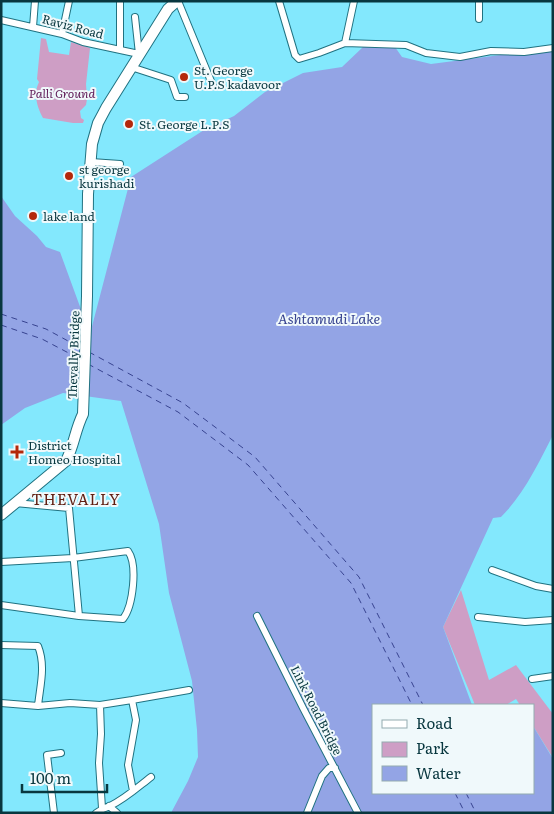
<svg xmlns="http://www.w3.org/2000/svg" width="554" height="814" font-family="Literata,serif">
  <rect width="100%" height="100%" fill="#83e8fd"/>
  <!-- green -->
  <path fill="#ce9ec5" d="M41 38 46 39 49 52 69 55 71 42 90 48 86 84 87 99 86 105 80 111 81 118 84 120 83 123H73L43 118C37 107 33 94 39 82L37 79Z
    M461 590 489 680 516 665 553 714V758L533 726V705H520L516 699 506 705H475L443 627Z"/>
  <!-- water -->
  <path fill="#93a4e5" d="M363 47H395L402 57 431 64 553 48V435C538 464 524 494 501 517L493 518 443 627 472 705H373V793H533V726L553 759V813H172V811L188 781 198 757 197 730 192 681 169 593 159 524 121 401 63 393 25 408 1 425V196L15 216 37 236 46 247 60 252 90 334 131 177 204 130 234 116 265 92 303 73 342 67Z"/>
  <g fill="none" stroke-linecap="round" stroke-linejoin="round">
    <!-- ferry -->
    <path stroke="#374390" stroke-width="1" stroke-dasharray="6 5" stroke-linecap="butt" d="M1 314 46 329 81 348
      M1 325 42 339 80 359
      M89 352 183 403 255 457 359 577 423 705
      M88 364 178 412 248 465 351 583 412 705
      M455 793 465 813
      M466 793 476 813"/>
    <defs>
      <path id="minor" d="M178 1 213 86
        M279 1 295 55 299 59 319 53 345 43 406 45 426 53 460 57 491 51 524 52 553 48
        M479 1V19
        M1 20 62 34 83 42 139 54 135 17
        M33 27 35 1
        M62 34 69 1
        M345 43 354 1
        M120 50V1
        M131 67 171 80 177 97H185
        M91 162 120 164
        M15 503 69 508 79 616
        M1 562 73 558 128 551C138 565 133 606 123 619L79 616 1 605
        M492 570 536 586 553 589
        M257 616 303 708 358 813
        M478 617 525 622 553 620
        M1 645 38 646C46 666 40 686 38 706
        M532 679 553 676
        M132 700 189 690
        M1 703 38 706 70 703 100 705 132 700 136 720 128 765 133 791
        M100 705 101 734 99 763 102 808
        M109 806 117 813
        M54 813 47 755 61 753
        M96 813C101 809 105 808 110 806 125 799 138 787 151 777
        M307 813 322 776 329 768H335"/>
      <path id="primary" d="M1 515 66 461C74 446 75 430 83 414L87 296 88 194 92 144 98 123 106 108 168 9 177 1"/>
    </defs>
    <!-- minor casing -->
    <use href="#minor" stroke="#207281" stroke-width="8"/>
    <!-- primary casing -->
    <use href="#primary" stroke="#207281" stroke-width="12"/>
    <!-- minor -->
    <use href="#minor" stroke="#fff" stroke-width="6"/>
    <!-- primary -->
    <use href="#primary" stroke="#fff" stroke-width="10"/>
  </g>
  <!-- markers -->
  <g fill="#b4280b" stroke="#f0f9fb" stroke-width="2">
    <circle cx="184" cy="77" r="5"/>
    <circle cx="129" cy="124" r="5"/>
    <circle cx="69" cy="176" r="5"/>
    <circle cx="33" cy="216" r="5"/>
    <path d="M14.5 444.5h5v5h5v5h-5v5h-5v-5h-5v-5h5z"/>
  </g>
  <g text-anchor="middle" dominant-baseline="central" stroke-width="4" stroke-linejoin="round" paint-order="stroke">
    <!-- street labels -->
    <g font-size="12" fill="#08373f" stroke="#f0f9fb">
      <text transform="translate(73 26) rotate(15)">Raviz Road</text>
      <text transform="translate(73 355) rotate(-88)">Thevally Bridge</text>
      <text transform="translate(317 710) rotate(63)">Link Road Bridge</text>
    </g>
    <!-- poi labels -->
    <g font-size="12" fill="#08373f" stroke="#f0f9fb" text-anchor="start">
      <text x="194" y="70">St. George<tspan x="194" dy="14">U.P.S kadavoor</tspan></text>
      <text x="139" y="124">St. George L.P.S</text>
      <text x="79" y="169">st george<tspan x="79" dy="14">kurishadi</tspan></text>
      <text x="43" y="216">lake land</text>
      <text x="28" y="445">District<tspan x="28" dy="14">Homeo Hospital</tspan></text>
    </g>
    <!-- park labels -->
    <g font-size="12" font-style="italic" fill="#5f1a57" stroke="#f0f9fb">
      <text x="62" y="93">Palli Ground</text>
    </g>
    <!-- water labels -->
    <g font-size="14" font-style="italic" fill="#374390" stroke="#f0f9fb">
      <text x="329" y="318">Ashtamudi Lake</text>
    </g>
    <!-- quarter labels -->
    <g font-size="15" letter-spacing="1" fill="#601e11" stroke="#f0f9fb">
      <text x="76" y="498">THEVALLY</text>
    </g>
  </g>
  <!-- border -->
  <rect width="554" height="814" fill="none" stroke="#08373f" stroke-width="5"/>
  <!-- legend -->
  <rect x="372" y="704" width="162" height="90" fill="#f0f9fb" stroke="#93abb0"/>
  <rect x="382" y="720" width="25" height="8" fill="#ffffff" stroke="#93abb0"/>
  <text x="416" y="729" font-size="15" fill="#08373f">Road</text>
  <rect x="382" y="742" width="25" height="15" fill="#ce9ec5" stroke="#93abb0"/>
  <text x="416" y="754" font-size="15" fill="#08373f">Park</text>
  <rect x="382" y="766" width="25" height="15" fill="#93a4e5" stroke="#93abb0"/>
  <text x="416" y="779" font-size="15" fill="#08373f">Water</text>
  <!-- scale -->
  <path d="M22 784v8h85v-8" fill="none" stroke="#08373f" stroke-width="2.5"/>
  <text x="30" y="784" font-size="15" fill="#08373f" stroke="#f0f9fb" stroke-width="4" paint-order="stroke">100 m</text>
</svg>
